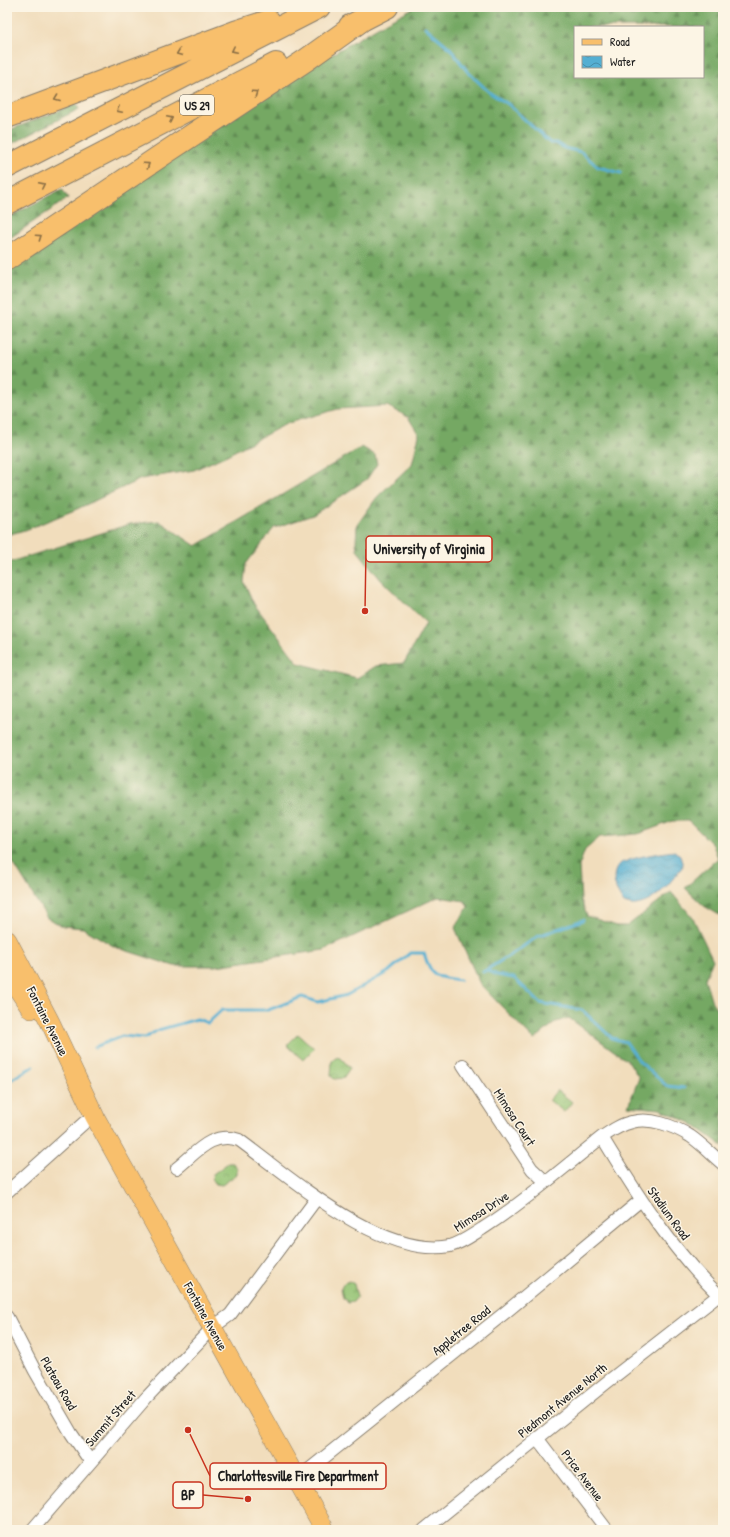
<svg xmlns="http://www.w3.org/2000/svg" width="730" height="1537" font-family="'Patrick Hand',sans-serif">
  <defs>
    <pattern id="forest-firs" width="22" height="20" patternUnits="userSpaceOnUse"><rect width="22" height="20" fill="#75a863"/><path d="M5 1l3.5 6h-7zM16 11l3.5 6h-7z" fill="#5f8851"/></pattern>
    <pattern id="park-crowns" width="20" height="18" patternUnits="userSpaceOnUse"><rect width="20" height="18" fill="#92c271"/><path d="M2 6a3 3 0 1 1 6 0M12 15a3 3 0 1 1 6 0" fill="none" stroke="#7da661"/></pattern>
    <pattern id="water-waves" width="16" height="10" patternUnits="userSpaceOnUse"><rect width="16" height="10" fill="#54afd2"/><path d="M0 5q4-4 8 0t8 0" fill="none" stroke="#458eaa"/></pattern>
  </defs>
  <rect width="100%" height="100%" fill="#fcf5e5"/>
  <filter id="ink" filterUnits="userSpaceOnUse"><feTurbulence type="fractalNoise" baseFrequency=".025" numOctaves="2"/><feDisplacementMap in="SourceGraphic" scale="8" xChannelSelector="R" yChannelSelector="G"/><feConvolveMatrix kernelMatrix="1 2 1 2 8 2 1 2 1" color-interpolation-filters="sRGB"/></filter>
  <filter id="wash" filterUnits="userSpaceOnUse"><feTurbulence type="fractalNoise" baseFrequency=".012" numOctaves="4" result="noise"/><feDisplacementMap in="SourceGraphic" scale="16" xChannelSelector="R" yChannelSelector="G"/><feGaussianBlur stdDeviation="0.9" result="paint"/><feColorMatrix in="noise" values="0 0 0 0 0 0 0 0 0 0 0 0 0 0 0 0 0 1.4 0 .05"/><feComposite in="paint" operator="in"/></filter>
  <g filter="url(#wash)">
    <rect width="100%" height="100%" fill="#f1ddbc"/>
    <!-- grass -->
    <path fill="#92c271" stroke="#576f46" d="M298 1034 314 1048 303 1060 287 1045Z"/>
    <!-- forest -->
    <path fill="url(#forest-firs)" stroke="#486240" fill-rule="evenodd" d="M415 7H723V914L721 916 704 906 685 888 718 858 713 845 689 821H673L638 834 600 837 585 850 579 866 581 900 587 916 617 926H627L671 892 693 918 713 960 705 979 712 1002 723 1018V1146L691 1123 660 1109 628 1106 639 1078 629 1062 569 1018 556 1022 534 1040 480 984 455 928 468 907 465 901 438 897 324 950 216 966H174L115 947 83 928 63 926 47 918 7 853V563L130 524 159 521 196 546 362 447 375 455 377 464 367 479 313 515 274 528 246 564 244 582 254 604 298 663 357 678 376 666 404 663 426 623 381 580 357 550 356 542 357 525 377 497 412 464 419 435 408 417 387 406 338 409 288 423 227 455 194 470 141 479 77 509 28 529 7 535V267L272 90 386 22ZM575 27H703V77H575Z
      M76 104 79 109 7 146V131Z
      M62 189 68 198 7 240V218Z"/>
    <!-- park -->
    <path fill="url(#park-crowns)" stroke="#576f46" d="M337 1057 341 1058 350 1068 343 1078 334 1079 331 1076 332 1061Z
      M557 1090 572 1102 564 1112 549 1100Z
      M228 1163H233L237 1169V1174L222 1185 216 1184 212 1179 213 1174Z
      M349 1281 354 1284 357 1297 353 1302 348 1303 343 1298 341 1288 344 1283Z"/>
    <!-- water -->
    <path fill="url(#water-waves)" stroke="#386677" d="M675 851 680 856 683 866C671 881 657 902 636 905 632 906 627 904 624 903 616 892 608 874 621 863 623 862 627 861 629 860 645 855 659 853 675 851Z"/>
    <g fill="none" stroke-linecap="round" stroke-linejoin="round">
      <!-- stream -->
      <path stroke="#54afd2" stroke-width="3" d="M425 27 450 48 467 71 490 93 508 104 550 143H556L564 148 581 152 598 167 621 173
        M487 970 497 975 514 978 540 1003 582 1010 612 1038 626 1042 640 1062 667 1086 684 1088
        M483 972 518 950 538 936 583 920
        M95 1047 122 1036 145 1038 158 1030 197 1019 208 1023 222 1010H268L302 997 318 1002 347 995 388 972 410 953H424C431 977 435 977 460 980
        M7 1082 34 1066"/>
    </g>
  </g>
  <g filter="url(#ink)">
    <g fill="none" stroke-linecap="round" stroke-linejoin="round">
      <defs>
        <path id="street" d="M463 1065 532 1169 546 1182
          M602 1137C637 1195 673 1252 723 1299
          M177 1168C197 1152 212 1131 239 1140 291 1178 382 1259 450 1246 462 1243 472 1235 482 1229 524 1202 563 1168 602 1137 611 1131 621 1124 632 1122 651 1117 674 1126 690 1136 702 1144 712 1155 723 1164
          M7 1192 85 1122 95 1117
          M7 1317 35 1371 71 1433 90 1461
          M537 1438 607 1530
          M296 1480 507 1311 641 1200
          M32 1530 146 1398 213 1327 230 1315 317 1198
          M424 1530 606 1383 719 1295"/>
        <path id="primary" d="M7 940 51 1024 95 1117 325 1530
          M7 972 31 1009"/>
        <path id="highway" d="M350 26 387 7
          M7 117 235 32 269 21
          M7 167 319 7
          M7 203 276 64
          M7 259 162 155 306 60 362 20"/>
      </defs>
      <!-- street casing -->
      <use href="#street" stroke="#867c6c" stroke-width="14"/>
      <!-- primary casing -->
      <use href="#primary" stroke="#867c6c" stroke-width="20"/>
      <!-- highway casing -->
      <use href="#highway" stroke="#867c6c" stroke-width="24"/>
      <!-- street -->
      <use href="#street" stroke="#fff" stroke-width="12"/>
      <!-- primary -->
      <use href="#primary" stroke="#f8bf6c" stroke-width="19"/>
      <!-- highway -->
      <use href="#highway" stroke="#f8bf6c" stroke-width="22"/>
    </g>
    <!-- one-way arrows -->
    <defs><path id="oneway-chevron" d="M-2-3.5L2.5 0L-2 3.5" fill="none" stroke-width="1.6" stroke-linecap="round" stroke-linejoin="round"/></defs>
    <g stroke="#8a6e44">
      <use href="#oneway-chevron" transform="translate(234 50) rotate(153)"/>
      <use href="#oneway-chevron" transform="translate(179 53) rotate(159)"/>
      <use href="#oneway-chevron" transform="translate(255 93) rotate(-34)"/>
      <use href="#oneway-chevron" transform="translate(57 98) rotate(159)"/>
      <use href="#oneway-chevron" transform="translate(119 110) rotate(153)"/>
      <use href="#oneway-chevron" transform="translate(170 119) rotate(-27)"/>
      <use href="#oneway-chevron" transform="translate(147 165) rotate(-34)"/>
      <use href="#oneway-chevron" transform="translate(42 185) rotate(-27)"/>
      <use href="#oneway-chevron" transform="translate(39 237) rotate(-34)"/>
    </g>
  </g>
  <g text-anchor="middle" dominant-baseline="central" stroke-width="3" stroke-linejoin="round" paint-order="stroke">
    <!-- shield labels -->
    <rect fill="#fcf5e5" stroke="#5f5d58" stroke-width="1" x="180" y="95" width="34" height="20" rx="3"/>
    <g font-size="12" font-weight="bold" fill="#1c1c1c">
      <text x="197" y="105">US 29</text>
    </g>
    <!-- street labels -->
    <g font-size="13" fill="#1c1c1c" stroke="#fcf5e5">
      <text transform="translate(48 1021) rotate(63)">Fontaine Avenue</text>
      <text transform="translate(515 1117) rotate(57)">Mimosa Court</text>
      <text transform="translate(481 1211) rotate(-33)">Mimosa Drive</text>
      <text transform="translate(669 1213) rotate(54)">Stadium Road</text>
      <text transform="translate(206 1316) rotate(61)">Fontaine Avenue</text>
      <text transform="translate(461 1330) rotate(-39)">Appletree Road</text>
      <text transform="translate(59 1383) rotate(60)">Plateau Road</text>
      <text transform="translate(562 1400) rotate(-39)">Piedmont Avenue North</text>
      <text transform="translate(110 1418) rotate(-49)">Summit Street</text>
      <text transform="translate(583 1475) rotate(53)">Price Avenue</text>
    </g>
  </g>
  <!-- callouts -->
  <path fill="none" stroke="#c8321e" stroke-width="1.5" d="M365 611L366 549M188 1430L210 1476M248 1499L203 1495"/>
  <g fill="#c8321e" stroke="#fcf5e5" stroke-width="1.5">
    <circle cx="365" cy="611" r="4"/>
    <circle cx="188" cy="1430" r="4"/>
    <circle cx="248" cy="1499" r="4"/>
  </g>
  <g fill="#fcf5e5" stroke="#c8321e" stroke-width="1.5">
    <rect x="366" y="536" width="126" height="26" rx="4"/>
    <rect x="210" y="1463" width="176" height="26" rx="4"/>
    <rect x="173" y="1482" width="30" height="26" rx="4"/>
  </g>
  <g font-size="14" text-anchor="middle" font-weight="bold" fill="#1c1c1c">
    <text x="429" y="554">University of Virginia</text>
    <text x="298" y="1481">Charlottesville Fire Department</text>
    <text x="188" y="1500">BP</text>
  </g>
  <!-- margin -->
  <rect width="730" height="1537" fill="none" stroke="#fcf5e5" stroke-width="24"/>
  <!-- legend -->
  <rect x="574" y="26" width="130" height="52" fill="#fcf5e5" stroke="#a29e95"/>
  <rect x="582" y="39" width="20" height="6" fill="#f8bf6c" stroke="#a29e95"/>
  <text x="610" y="46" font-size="12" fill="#1c1c1c">Road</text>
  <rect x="582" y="56" width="20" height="12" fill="url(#water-waves)" stroke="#a29e95"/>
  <text x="610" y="66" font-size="12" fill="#1c1c1c">Water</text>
</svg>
